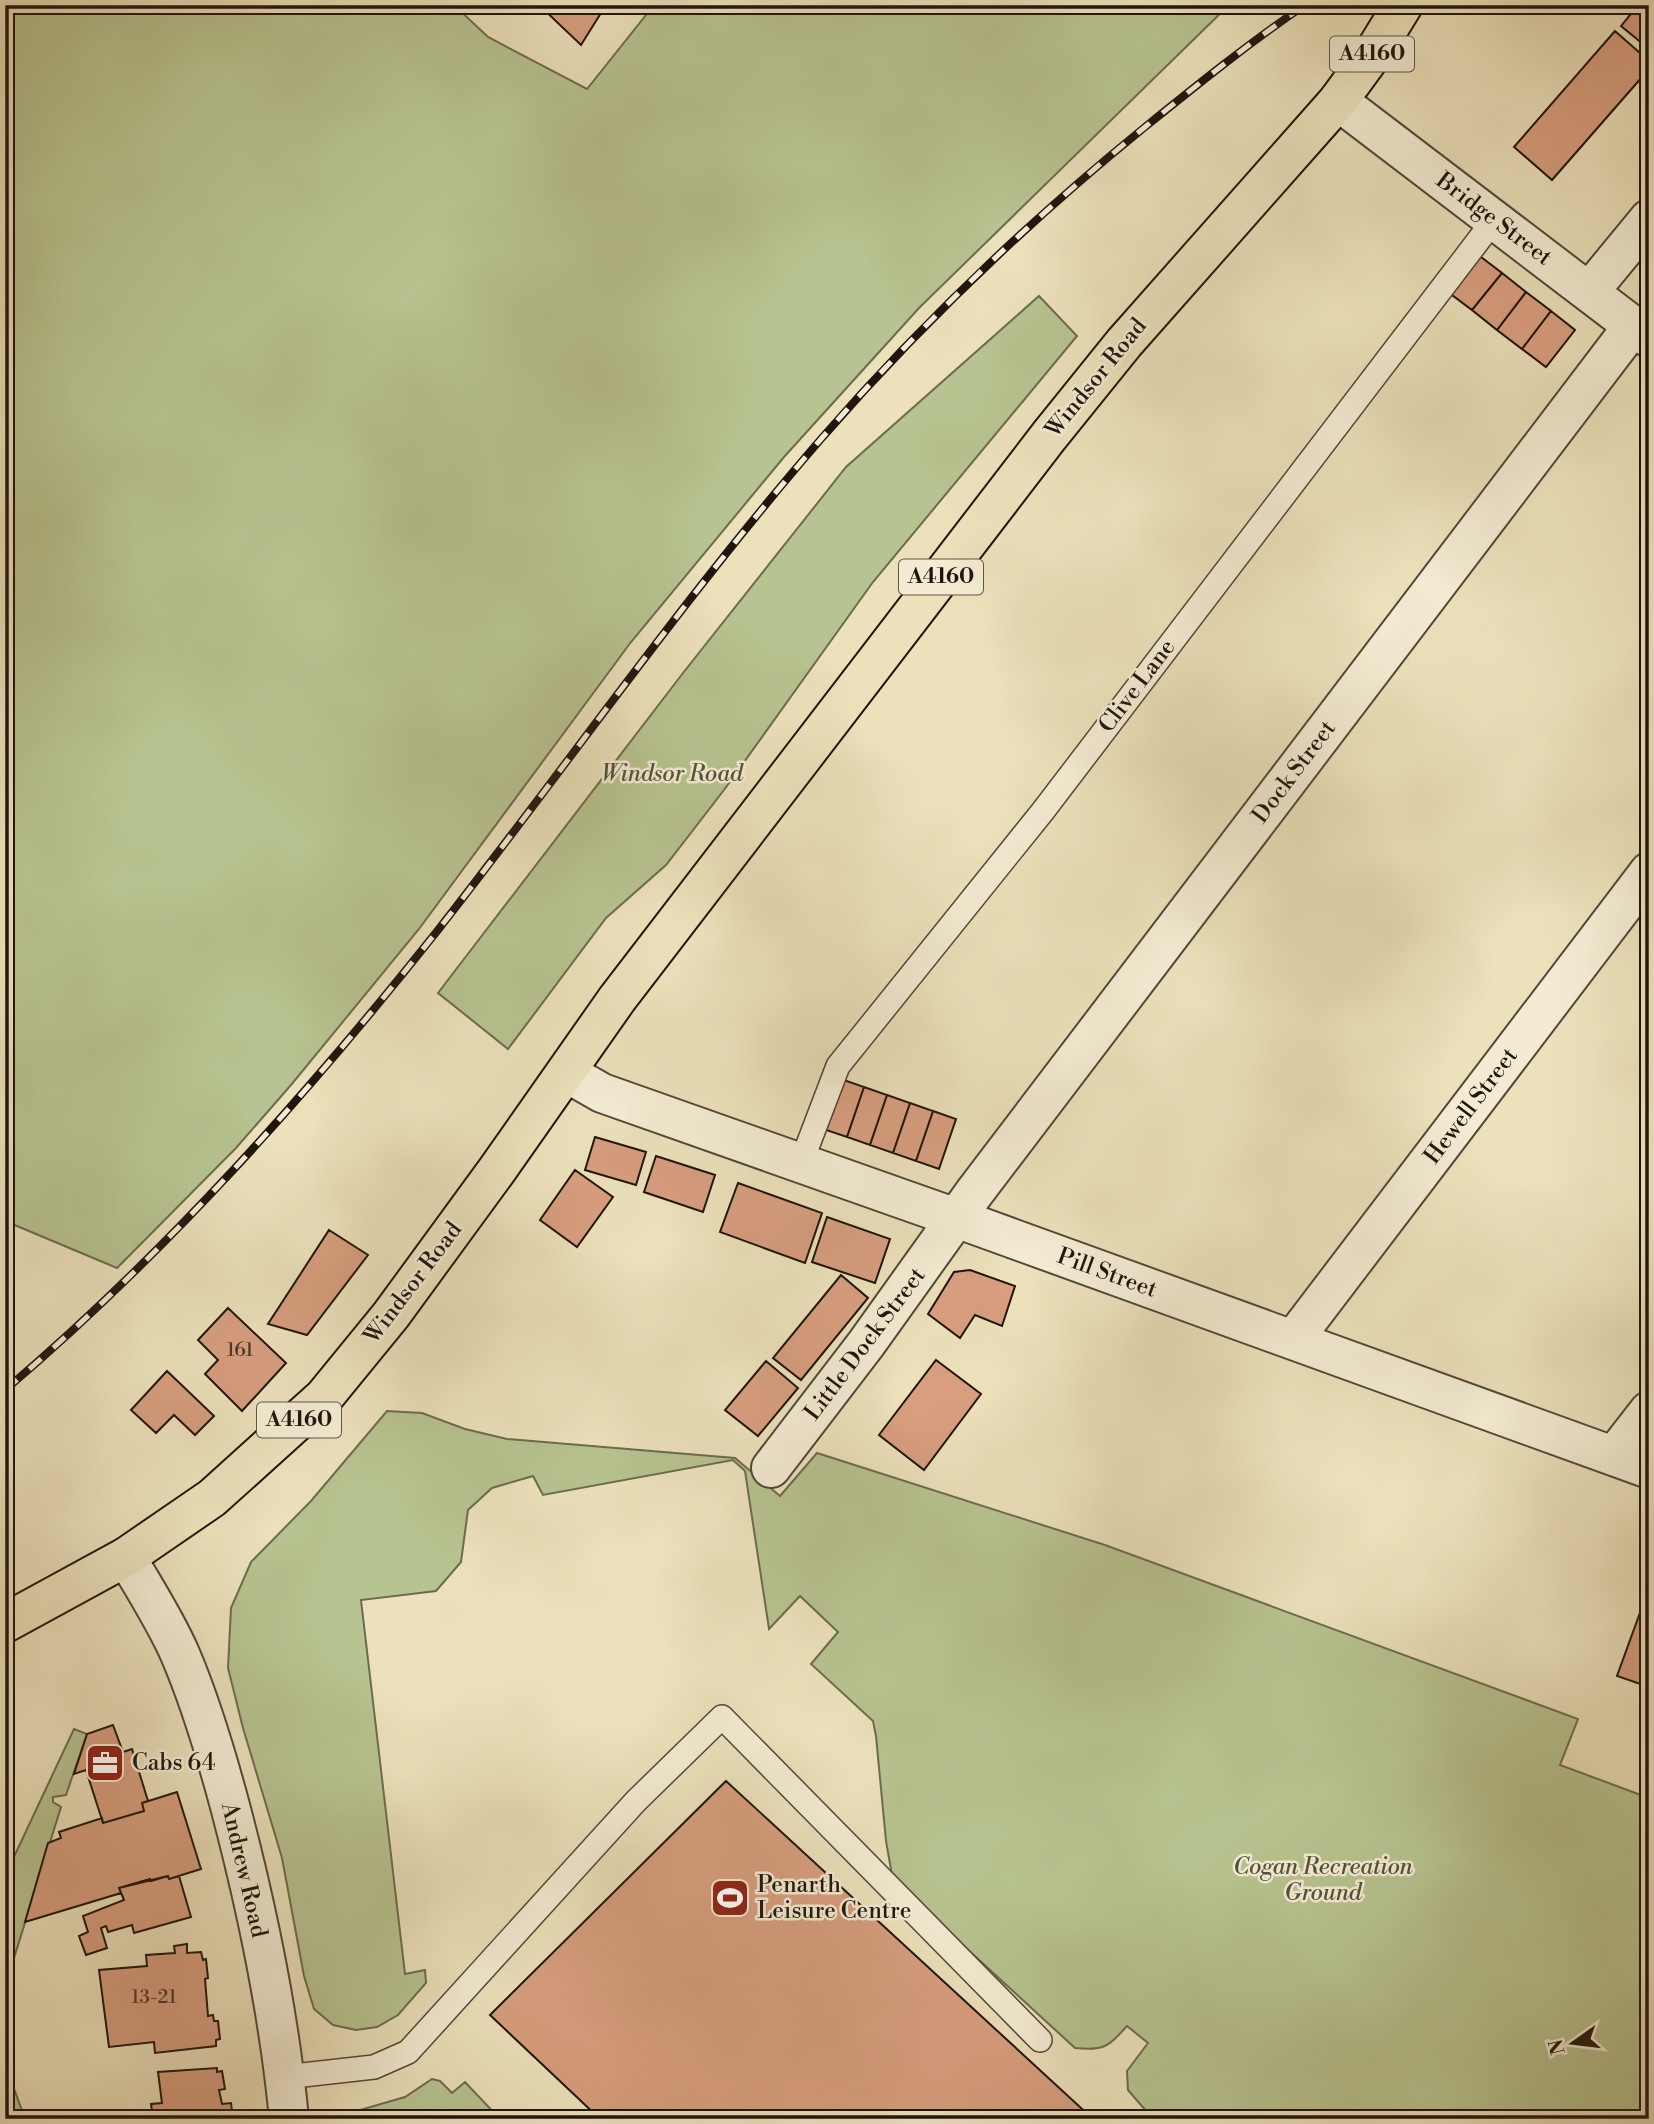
<svg xmlns="http://www.w3.org/2000/svg" width="1654" height="2124" font-family="'Libre Bodoni',serif">
  <rect width="100%" height="100%" fill="#ece1bb"/>
  <filter id="stains"><feTurbulence type="fractalNoise" baseFrequency=".00286" numOctaves="4"/><feColorMatrix values="0 0 0 0 .2 0 0 0 0 .09 0 0 0 0 .02 0 0 0 .5 -.17"/></filter>
  <radialGradient id="worn" r=".72"><stop offset=".6" stop-color="#630" stop-opacity="0"/><stop offset="1" stop-color="#630" stop-opacity=".3"/></radialGradient>
  <!-- green -->
  <path fill="#b7c390" stroke="#6b6c4f" stroke-width="2" d="M5 5H454L488 37 587 89 654 5H1229L919 308 784 457 631 642 419 929 291 1085 236 1148 117 1268 5 1221Z
    M1039 296 1077 336 873 582 724 790 666 865 606 918 508 1049 438 993 683 673 846 467Z
    M387 1411 422 1413 465 1429 507 1439 735 1458 780 1496 817 1453 1105 1545 1578 1719 1560 1765 1649 1798V2119H1153L1128 2090 1127 2071 1148 2043 1127 2026C1108 2047 1104 2051 1075 2048L893 1881 886 1841 876 1736 873 1721 811 1664 838 1632 800 1596 769 1629 745 1471 733 1460 543 1495 533 1476 492 1488 468 1510 461 1562 436 1591 361 1600 405 1974 425 1970 426 1983 398 2015 377 2027 356 2030 333 2025 314 2009 304 1976 282 1858 243 1728 228 1668 231 1608 251 1562 311 1501Z
    M74 1729 87 1734 66 1795 53 1797V1802L61 1807 5 1987V1876Z
    M5 2053 8 2072 25 2119H5Z
    M432 2079 440 2081 452 2093 465 2082 500 2119H342L346 2114 405 2097Z"/>
  <!-- building -->
  <path fill="#d79e7f" stroke="#1f150e" stroke-width="2" d="M539 5H606L581 45Z
    M1638 5H1649V49L1621 26Z
    M1615 31 1649 61V69L1552 180 1514 147Z
    M1477 254 1502 273 1472 310 1448 292Z
    M1502 273 1526 292 1497 330 1472 310Z
    M1526 292 1551 311 1522 349 1497 330Z
    M1551 311 1575 330 1546 367 1522 349Z
    M841 1079 864 1087 847 1137 823 1129Z
    M864 1087 887 1095 870 1145 847 1137Z
    M887 1095 910 1103 893 1153 870 1145Z
    M910 1103 933 1111 916 1161 893 1153Z
    M933 1111 956 1119 939 1169 916 1161Z
    M595 1137 646 1152 636 1185 585 1170Z
    M656 1156 715 1175 703 1212 644 1192Z
    M575 1170 613 1197 577 1247 540 1220Z
    M738 1183 822 1213 805 1263 720 1232Z
    M827 1217 890 1239 875 1283 812 1262Z
    M329 1230 368 1255 307 1335 268 1324Z
    M970 1270 1015 1286 1002 1326 975 1315 960 1338 928 1314 954 1272Z
    M841 1275 868 1298 801 1380 773 1358Z
    M228 1308 286 1363 242 1411 205 1374 218 1360 198 1340Z
    M936 1360 981 1394 924 1470 879 1435Z
    M766 1361 798 1388 758 1436 725 1410Z
    M167 1371 214 1416 195 1435 174 1415 156 1433 131 1410Z
    M1649 1588V1687L1617 1676Z
    M113 1725 123 1752 132 1749 148 1801 142 1803 144 1811 103 1823 86 1770 74 1774 87 1734Z
    M726 1781 1093 2119H600L490 2015Z
    M177 1792 201 1869 169 1879 168 1876 151 1881 150 1879 119 1888 121 1893 25 1922 48 1843 61 1838 59 1832 102 1818 103 1823 144 1811 142 1803Z
    M168 1876 169 1879 179 1876 191 1917 134 1933 132 1925 108 1932 106 1926 101 1928 107 1948 86 1955 79 1936 88 1932 83 1916 124 1900 119 1888Z
    M187 1944V1953L201 1952 203 1960 206 1959 208 1978 205 1979 208 2016 213 2015 214 2021H218L220 2039 216 2040V2046L155 2053 154 2042 109 2047 99 1970 147 1966 146 1955 175 1953 174 1946Z
    M217 2068V2072L222 2071 225 2089 219 2090 222 2104 231 2103 233 2119H153L151 2104 162 2103 158 2072Z"/>
  <g fill="none" stroke-linecap="round" stroke-linejoin="round">
    <defs>
      <path id="lane" d="M801 1163 838 1066 1043 811 1494 220
        M285 2077 374 2067 408 2052 636 1801 722 1717 1040 2040"/>
      <path id="street" d="M1338 101 1649 338
        M1589 292 1649 219
        M567 1073 602 1093 956 1218 1649 1469
        M1293 1340 1649 872
        M1614 1456 1649 1411
        M771 1468 866 1344 974 1193 1633 326
        M126 1557C145 1589 165 1620 180 1654 201 1703 216 1754 230 1806 257 1908 279 2013 289 2119"/>
      <path id="primary" d="M5 1623 126 1557 212 1498 324 1397 391 1315 497 1170 617 999 1049 436 1124 343 1338 101 1376 49 1403 5"/>
    </defs>
    <!-- lane casing -->
    <use href="#lane" stroke="#524839" stroke-width="26"/>
    <!-- street casing -->
    <use href="#street" stroke="#524839" stroke-width="42"/>
    <!-- primary casing -->
    <use href="#primary" stroke="#1f150e" stroke-width="42"/>
    <!-- lane -->
    <use href="#lane" stroke="#f3ecd3" stroke-width="23"/>
    <!-- street -->
    <use href="#street" stroke="#f3ecd3" stroke-width="38"/>
    <!-- primary -->
    <use href="#primary" stroke="#ece1bb" stroke-width="38"/>
    <defs>
      <path id="rail" d="M5 1390C166 1253 307 1095 438 930 566 767 685 596 821 439 920 325 1028 222 1145 127 1197 85 1249 43 1305 5"/>
    </defs>
    <!-- rail casing -->
    <use href="#rail" stroke="#1f150e" stroke-width="8"/>
    <!-- rail -->
    <use href="#rail" stroke="#f3ecd3" stroke-width="5" stroke-dasharray="16" stroke-linecap="butt"/>
  </g>
  <!-- icons -->
  <defs>
    <symbol id="office-square" viewBox="-11 -11 22 22"><rect x="-9" y="-9" width="18" height="18" rx="4" fill="#8f2418" stroke="#f3ecd3"/><path d="M-6-3h4V-5.5h4V-3h4V5H-6ZM-1-4.5V-3h2v-1.5ZM-6 0V1H6V0Z" fill="#fff"/></symbol>
    <symbol id="stadium-square" viewBox="-11 -11 22 22"><rect x="-9" y="-9" width="18" height="18" rx="4" fill="#8f2418" stroke="#f3ecd3"/><path d="M0-5a6.5 5 0 1 0 0 10a6.5 5 0 1 0 0-10ZM-3.5-1.8h7v3.6h-7Z" fill="#fff"/></symbol>
  </defs>
  <g fill-rule="evenodd">
    <use href="#office-square" x="83" y="1741" width="44" height="44"/>
    <use href="#stadium-square" x="708" y="1876" width="44" height="44"/>
  </g>
  <g text-anchor="middle" dominant-baseline="central" stroke-width="5" stroke-linejoin="round" paint-order="stroke">
    <!-- number labels -->
    <g font-size="19" fill="#4d372a">
      <text x="240" y="1350">161</text>
      <text x="154" y="1997">13-21</text>
    </g>
    <!-- shield labels -->
    <g fill="#f3ecd3" stroke="#5f5649" stroke-width="2">
      <rect x="1330" y="36.5" width="84" height="35" rx="5"/>
      <rect x="899" y="559.5" width="84" height="35" rx="5"/>
      <rect x="257" y="1402.5" width="84" height="35" rx="5"/>
    </g>
    <g font-size="21" font-weight="bold" fill="#1f150e">
      <text x="1372" y="54">A4160</text>
      <text x="941" y="577">A4160</text>
      <text x="299" y="1420">A4160</text>
    </g>
    <!-- street labels -->
    <g font-size="23" fill="#1f150e" stroke="#f3ecd3">
      <text transform="translate(1494 219) rotate(37)">Bridge Street</text>
      <text transform="translate(1096 378) rotate(-51)">Windsor Road</text>
      <text transform="translate(1137 686) rotate(-53)">Clive Lane</text>
      <text transform="translate(1294 772) rotate(-53)">Dock Street</text>
      <text transform="translate(1471 1106) rotate(-53)">Hewell Street</text>
      <text transform="translate(1107 1273) rotate(20)">Pill Street</text>
      <text transform="translate(413 1283) rotate(-53)">Windsor Road</text>
      <text transform="translate(865 1344) rotate(-53)">Little Dock Street</text>
      <text transform="translate(244 1870) rotate(77)">Andrew Road</text>
    </g>
    <!-- park labels -->
    <g font-size="23" font-style="italic" fill="#54523c" stroke="#f3ecd3">
      <text x="672" y="774">Windsor Road</text>
      <text x="1323" y="1867">Cogan Recreation<tspan x="1323" dy="26">Ground</tspan></text>
    </g>
    <!-- poi labels -->
    <g font-size="23" fill="#1f150e" stroke="#f3ecd3" text-anchor="start">
      <text x="132" y="1763">Cabs 64</text>
      <text x="757" y="1885">Penarth<tspan x="757" dy="26">Leisure Centre</tspan></text>
    </g>
  </g>
  <!-- margin -->
  <rect width="1654" height="2124" fill="none" stroke="#ece1bb" stroke-width="28"/>
  <rect x="7" y="7" width="1640" height="2110" fill="none" stroke="#1f150e" stroke-width="3.5"/>
  <rect x="14" y="14" width="1626" height="2096" fill="none" stroke="#1f150e" stroke-width="2"/>
  <!-- north arrow -->
  <g transform="translate(1573 2043) rotate(256)" stroke="#f3ecd3" stroke-width="5" paint-order="stroke">
  <path d="M0-5L12 26L0 18L-12 26Z" fill="#1f150e"/>
  <text y="-10" font-size="19" font-weight="bold" text-anchor="middle" fill="#1f150e">N</text>
  </g>
  <rect width="100%" height="100%" filter="url(#stains)"/>
  <rect width="100%" height="100%" fill="url(#worn)"/>
</svg>
